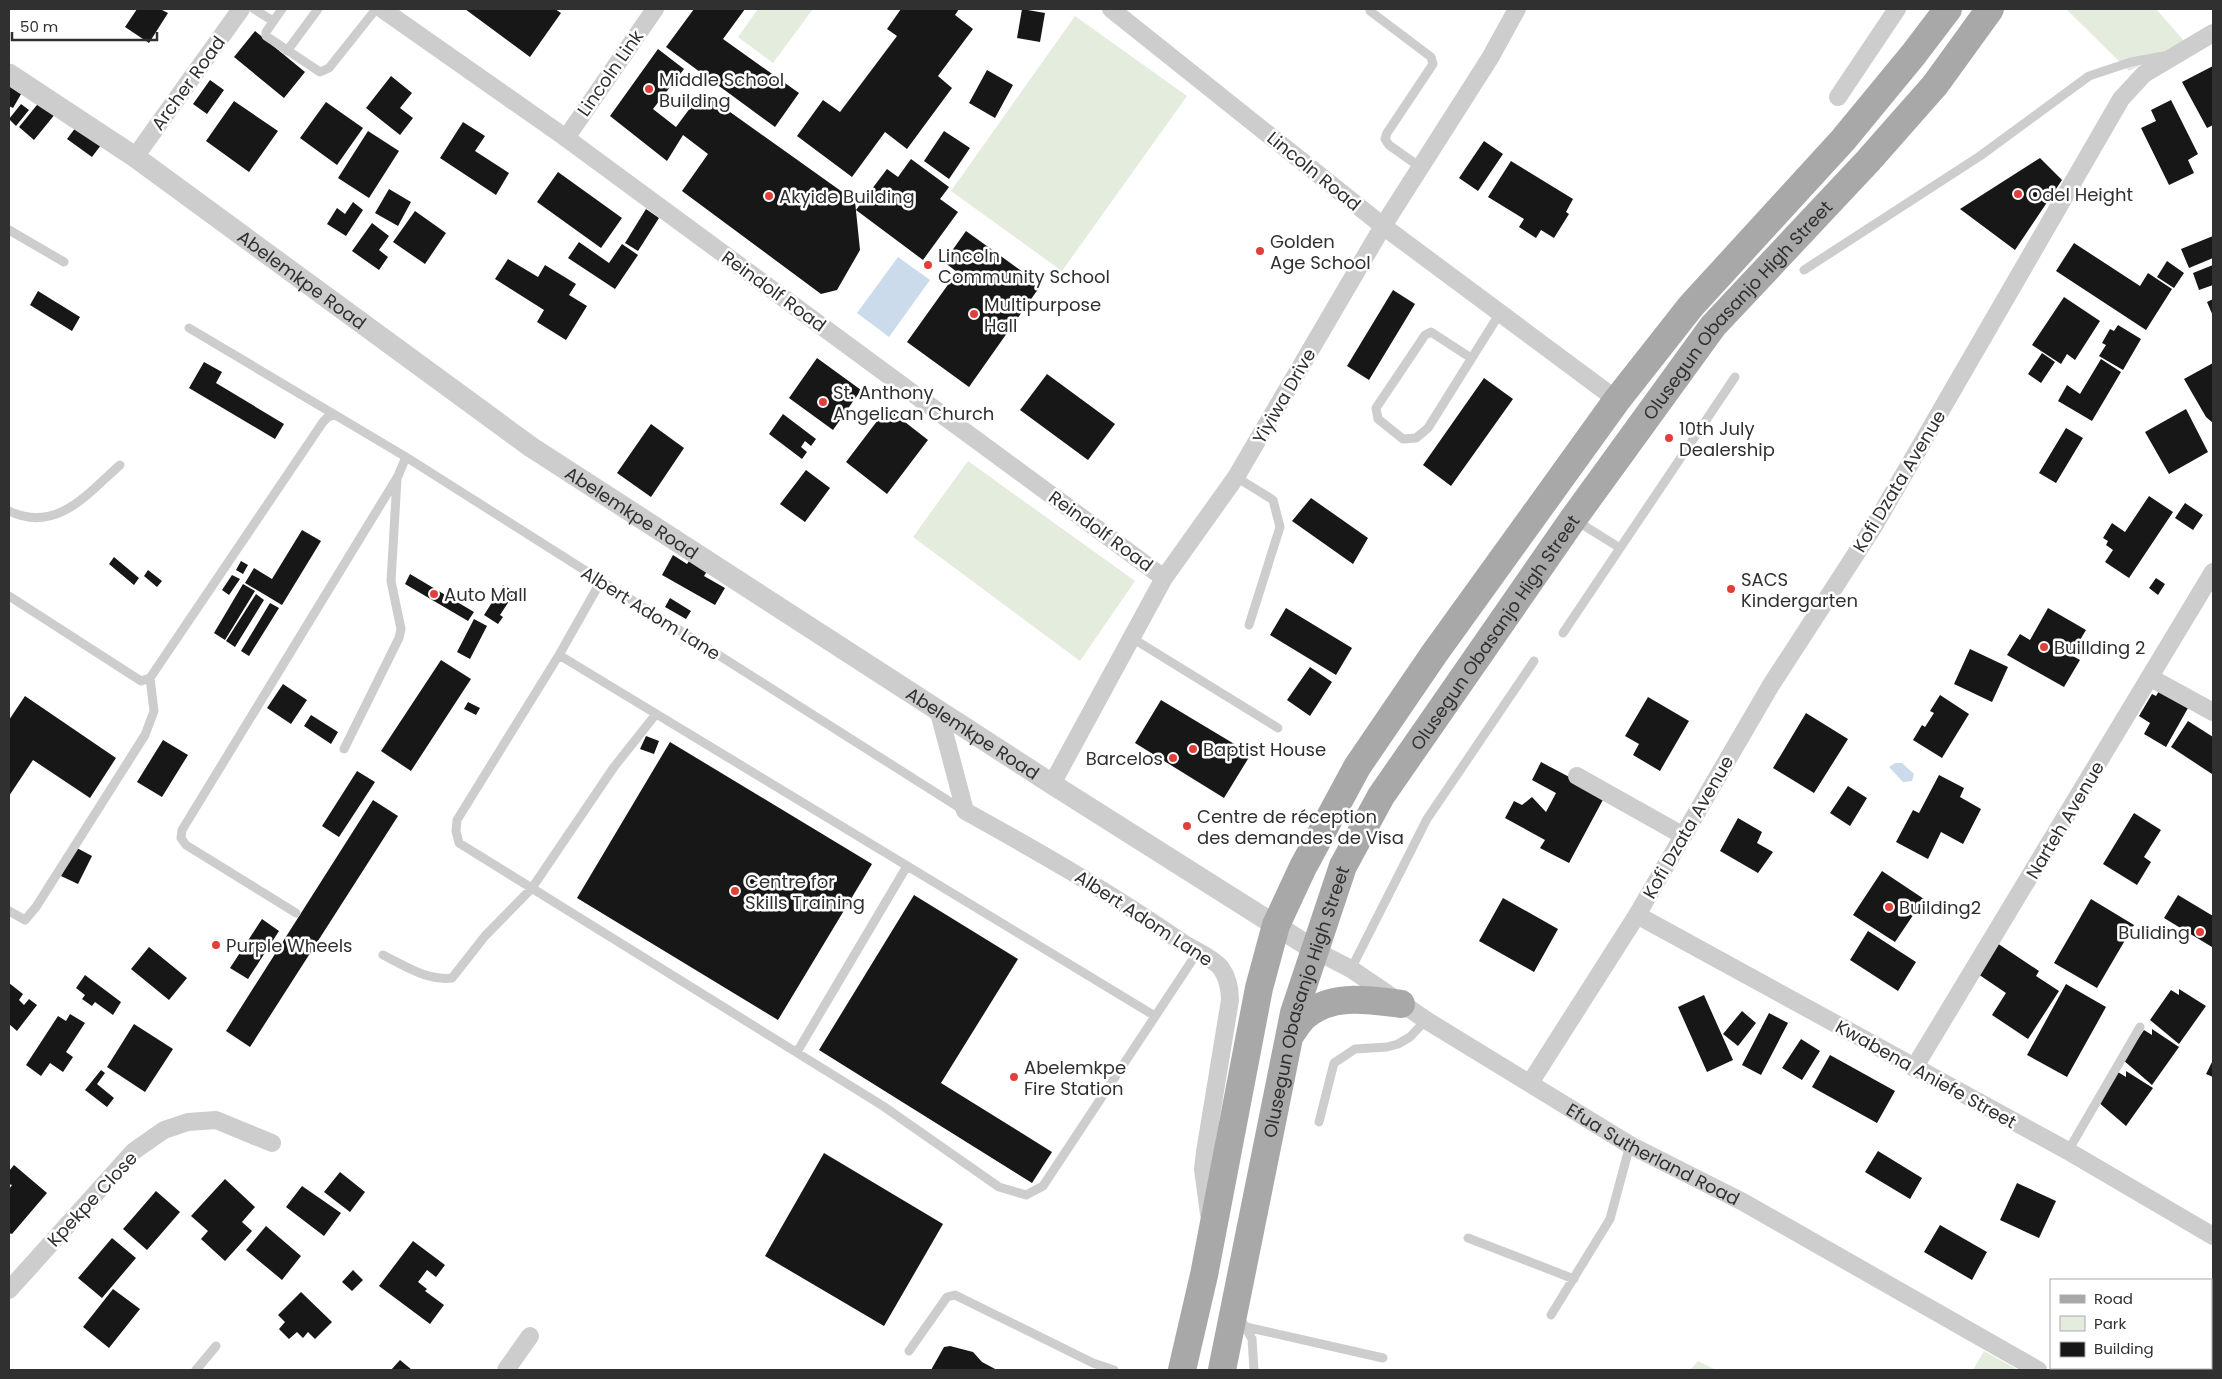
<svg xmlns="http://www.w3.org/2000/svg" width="2222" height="1379" font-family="Poppins,sans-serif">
  <rect width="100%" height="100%" fill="#fff"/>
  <!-- green -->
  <path fill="#e4ecde" d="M758 9H813L773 63 738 37Z
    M2066 9H2156L2185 42 2129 71Z
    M1075 16 1187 96 1062 271 951 191Z
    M968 461 1135 581 1080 661 913 537Z
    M1984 1351 2018 1370H1973Z
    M1698 1361 1716 1370H1690Z"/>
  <!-- water -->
  <path fill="#cbdbeb" d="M898 257 930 280 889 337 857 313Z
    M1895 763H1902L1914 774 1912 781 1903 782 1889 767Z"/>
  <!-- building -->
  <path fill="#171717" d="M137 9H160L168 13 149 43 125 27Z
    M465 9H555L561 13 530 57Z
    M694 9H745L723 39 799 93 775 127 666 47Z
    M901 9H959L955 15 973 29 938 76 952 88 907 149 885 132 852 177 797 136 823 100 840 112 897 36 887 29Z
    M1022 9 1045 13 1040 42 1017 38Z
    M255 31 305 72 284 98 234 57Z
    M658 49 684 69 653 109 676 127 702 92 855 201 860 250 837 290 821 294 682 191 708 154 683 135 667 161 610 116Z
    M2213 66V125L2207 128 2182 82Z
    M987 70 1013 85 995 118 969 103Z
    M391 76 412 93 400 108 413 118 400 135 366 108Z
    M210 80 224 90 207 114 193 104Z
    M9 85 24 89 13 108 9 106Z
    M41 100 56 113 34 140 19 127Z
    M2171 100 2198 154 2188 160 2194 173 2169 185 2141 128 2156 121 2151 110Z
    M234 101 278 131 249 172 206 141Z
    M326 102 363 128 337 165 300 138Z
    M21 104 29 110 16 126 9 119Z
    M463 122 485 136 475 151 509 173 496 195 440 158Z
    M79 123 104 141 92 157 67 139Z
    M368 131 399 151 369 198 338 178Z
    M944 131 970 148 949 179 924 161Z
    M1484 141 1503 154 1478 191 1459 178Z
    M2040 158 2062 180 2015 250 1960 209Z
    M911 159 949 187 940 199 958 212 923 260 856 210 887 169 898 177Z
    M1511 161 1573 199 1566 212 1569 214 1554 238 1541 230 1536 238 1519 227 1524 219 1488 197Z
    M558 172 622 218 601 248 537 202Z
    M389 189 411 202 398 226 375 213Z
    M353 202 363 210 346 236 327 224 337 208 345 214Z
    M646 209 659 218 638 251 625 243Z
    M415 211 446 233 425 264 393 242Z
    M372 223 389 236 379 250 388 257 379 270 352 251Z
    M966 231 1041 285 969 387 907 342 957 272 944 262Z
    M2213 236V258L2189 268 2181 249Z
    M579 242 609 263 622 244 638 255 615 289 568 258Z
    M2074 243 2140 286 2148 273 2172 289 2146 330 2056 271Z
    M508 259 538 277 545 265 576 284 569 295 587 306 566 340 537 322 544 310 495 279Z
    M2167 261 2184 273 2174 288 2157 277Z
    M2213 265V285L2199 290 2193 273Z
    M1393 290 1415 304 1369 380 1347 366Z
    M38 291 80 317 72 331 30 305Z
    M2064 297 2100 321 2075 360 2067 354 2061 364 2032 345Z
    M2213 299V316L2207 302Z
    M2118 325 2141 339 2123 370 2099 356 2106 345 2102 343 2110 329 2114 331Z
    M2042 353 2055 362 2041 383 2028 374Z
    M817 358 861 390 833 430 789 398Z
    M2101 359 2121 372 2092 421 2058 401 2067 385 2080 394Z
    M204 362 222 372 216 383 284 424 275 439 189 388Z
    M2213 363V423L2206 417 2184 379Z
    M1047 374 1115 424 1088 460 1020 410Z
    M1484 378 1513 399 1451 486 1423 465Z
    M887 408 928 440 887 494 846 462Z
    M2186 409 2208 452 2169 474 2145 432Z
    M783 414 816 439 811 446 805 441 801 447 807 452 802 459 769 434Z
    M651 424 684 448 651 497 617 473Z
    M2066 428 2083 438 2056 483 2039 473Z
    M806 470 830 488 805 522 780 504Z
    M2149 496 2173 512 2129 578 2105 562 2113 550 2106 545 2108 541 2103 538 2112 523 2125 532Z
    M1311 498 1368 538 1353 564 1292 521Z
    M2185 503 2203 515 2193 530 2175 518Z
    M302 530 321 541 282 605 245 583 254 568 272 579Z
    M673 555 687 564 691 558 709 568 704 576 725 588 715 605 662 575Z
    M114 557 139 578 134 585 109 564Z
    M241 561 248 565 243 574 236 570Z
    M148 570 162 581 157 587 144 576Z
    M410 574 474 612 468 621 405 584Z
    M232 575 240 579 229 595 222 590Z
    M2156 578 2165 584 2158 595 2149 588Z
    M243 584 255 591 225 640 214 633Z
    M503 585 515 592 500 615 503 617 498 624 484 615Z
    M256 594 264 600 235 647 226 641Z
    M670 598 691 611 686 619 665 607Z
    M270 603 279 608 249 656 241 651Z
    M1286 608 1352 648 1336 675 1270 635Z
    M2048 608 2086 630 2071 655 2080 660 2064 687 2007 655 2020 634 2030 640Z
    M474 619 487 626 470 659 457 652Z
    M1970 649 2008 667 1992 702 1954 684Z
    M441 660 471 679 411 771 381 751Z
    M1310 667 1332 682 1310 716 1287 700Z
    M283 684 307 700 291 724 267 708Z
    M2159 691 2188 708 2166 747 2144 734 2150 723 2139 716 2152 694 2156 696Z
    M1940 695 1969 714 1942 758 1913 740 1922 725 1925 727 1934 713 1930 711Z
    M25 696 116 758 90 798 33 760 9 796V720Z
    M1648 697 1689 721 1660 771 1633 755 1639 744 1625 736Z
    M1161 700 1251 754 1224 798 1135 743Z
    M468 702 480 708 476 715 464 709Z
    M1806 713 1848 739 1814 793 1773 768Z
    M311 715 338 732 331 744 304 726Z
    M2188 721 2213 737 2212 774 2171 747Z
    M646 736 659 741 654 754 640 749Z
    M163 740 188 755 162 797 137 782Z
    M670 742 872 864 778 1020 577 898Z
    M1541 762 1605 796 1569 863 1540 848 1545 840 1505 818 1514 801 1522 805 1532 797 1546 812 1556 793 1532 780Z
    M357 771 375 782 339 837 322 826Z
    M1939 775 1964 788 1960 797 1981 809 1963 844 1941 832 1928 859 1896 842 1913 810 1919 813Z
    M1848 786 1867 798 1850 826 1830 813Z
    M373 800 398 816 250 1047 226 1031Z
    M2134 813 2161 830 2144 857 2151 862 2137 885 2103 864Z
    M1738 818 1762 832 1757 843 1773 852 1758 873 1720 851Z
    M75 847 92 856 78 884 61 876Z
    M1882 871 1924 899 1895 942 1853 915Z
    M914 895 1018 959 941 1083 1052 1152 1032 1183 819 1050Z
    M2178 895 2213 916 2212 947 2164 918Z
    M1503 898 1558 929 1534 972 1479 941Z
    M2091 899 2134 925 2097 988 2054 963Z
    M262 919 279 931 248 979 230 968Z
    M1868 931 1916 962 1898 991 1850 960Z
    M1997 943 2039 971 2036 976 2059 991 2028 1039 1992 1015 2006 993 1978 974Z
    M149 947 187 978 169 1000 131 969Z
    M85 975 121 1002 113 1015 95 1002 92 1006 82 999 85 995 76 988Z
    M9 983 23 994 19 1000 24 1005 29 999 37 1005 17 1031 9 1024Z
    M2066 984 2106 1007 2067 1077 2027 1055Z
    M2179 989 2206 1006 2179 1044 2150 1020 2171 990 2179 995Z
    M1704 995 1733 1060 1707 1072 1678 1007Z
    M1742 1011 1756 1023 1738 1046 1723 1034Z
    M1769 1013 1788 1023 1761 1075 1742 1065Z
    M70 1014 85 1023 66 1052 73 1057 63 1072 50 1063 41 1076 26 1065 58 1016 66 1021Z
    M134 1024 173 1049 145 1092 107 1067Z
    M2152 1029 2179 1047 2152 1085 2123 1060 2144 1030 2152 1035Z
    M1801 1039 1820 1051 1802 1080 1782 1068Z
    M1830 1055 1895 1091 1877 1123 1812 1087Z
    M2213 1060V1077L2206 1074Z
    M101 1070 105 1073 97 1084 114 1098 107 1107 85 1090Z
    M2126 1071 2153 1088 2126 1126 2097 1101 2118 1072 2126 1077Z
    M1878 1151 1922 1178 1910 1199 1865 1172Z
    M824 1153 943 1224 884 1326 765 1256Z
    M14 1165 47 1193 12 1234 9 1233V1189L12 1185 9 1184V1171Z
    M340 1172 365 1192 350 1212 324 1192Z
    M225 1179 255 1207 242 1222 252 1231 225 1261 201 1239 208 1231 191 1216Z
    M2017 1183 2056 1201 2039 1238 2000 1220Z
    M302 1186 341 1213 324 1236 286 1207Z
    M156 1191 180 1212 147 1250 123 1229Z
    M1940 1225 1987 1252 1972 1280 1924 1252Z
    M266 1226 301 1256 282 1280 246 1250Z
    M112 1238 136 1258 102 1298 78 1278Z
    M413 1241 445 1265 436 1277 427 1270 418 1282 427 1289 425 1291 444 1305 430 1324 379 1286Z
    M353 1270 363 1280 352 1291 342 1282Z
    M113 1289 140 1309 109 1348 83 1327Z
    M301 1292 332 1322 315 1339 308 1332 303 1338 297 1332 289 1339 279 1329 285 1322 278 1315Z
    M950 1346 973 1352 982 1362 997 1370H931L944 1347Z
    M400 1360 412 1370H391Z"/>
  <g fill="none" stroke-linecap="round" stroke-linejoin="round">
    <!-- service -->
    <path stroke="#cdcdcd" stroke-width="9" d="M254 9 273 21
      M282 9 266 32V36L320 72 329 68 376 9
      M1370 11 1431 57 1433 64 1387 133 1385 139 1389 145 1420 167
      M287 51 318 9
      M9 230 64 262
      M1804 270 1980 156 2089 76 2131 62 2164 56
      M189 328 406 457 963 810
      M1471 358 1431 332 1425 335 1376 408 1378 419 1403 439 1416 438 1428 428 1500 313
      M1236 477 1273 500 1280 527 1249 625
      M9 511C57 534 88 493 120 465
      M1575 520 1620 548
      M601 581 559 655 457 820 456 831 459 843 883 1106 999 1187 1026 1195 1043 1186 1197 953
      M9 596 141 681 150 678 323 422 328 417 335 415
      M1563 633 1735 377
      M1132 638 1278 728
      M559 655 1155 1016
      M344 749 399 638 401 629 391 581 397 479
      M9 911 25 920 36 907 145 735 154 711 150 678
      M296 913 186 845 181 838 182 830 398 476 406 457
      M383 955C405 966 427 981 452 978L485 936 532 888 614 767 656 714
      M1351 969 1427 819 1534 661
      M797 1052 907 866
      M1319 1122 1334 1063 1355 1049 1387 1047 1398 1044 1410 1037 1426 1020
      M2068 1151 2140 1027
      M1468 1238 1574 1279
      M1551 1315 1610 1219 1630 1145
      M1243 1323 1252 1339 1254 1370
      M1246 1327 1383 1358
      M909 1351 947 1297 955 1295 1093 1363 1114 1370
      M196 1370 216 1346"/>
    <!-- minor -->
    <g stroke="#cdcdcd" stroke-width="18">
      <path d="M382 9 566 138 1164 578"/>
      <path d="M1111 9 1383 226 1617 400"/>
      <path d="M1838 97 1897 9"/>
      <path d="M566 138 655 9"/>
      <path d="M135 157 241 9"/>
      <path d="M2151 678 2213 712"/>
      <path d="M938 709 965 811C1039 852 1111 893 1180 941 1192 950 1211 956 1221 968 1228 978 1230 988 1230 1000L1205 1152 1203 1169 1209 1214"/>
      <path d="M1577 776 1682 835"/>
      <path d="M1052 784 1164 578 1236 477 1383 226 1490 58 1517 9"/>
      <path d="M1637 915 2068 1151 2213 1236"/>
      <path id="s1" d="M1316 951 1351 969 1426 1020 1630 1145 1743 1202 2038 1370"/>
      <path d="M1914 1068 2213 572"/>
      <path d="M1530 1083 1637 915 1771 685 1874 526 2121 99 2144 74 2213 33"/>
      <path d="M9 1290 134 1151 164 1130 188 1122 216 1120 272 1143"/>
      <path d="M506 1370 530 1336"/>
    </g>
    <!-- tertiary -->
    <path stroke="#cdcdcd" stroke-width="21" id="s2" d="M9 74 135 157 531 447 1052 784 1316 951"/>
    <!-- primary -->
    <g stroke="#a8a8a8" stroke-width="28">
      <path d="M1290 1035C1295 1029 1299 1021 1305 1016 1332 993 1368 1000 1401 1004"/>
      <path d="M1182 1370 1204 1275 1259 988 1276 925 1303 867 1357 767 1434 654 1617 400 1691 306 1843 140 1913 55 1948 9"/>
      <path id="s3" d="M1222 1370 1294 1013 1343 866 1381 796 1573 519 1713 326 1868 161 1935 85 1990 9"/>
    </g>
  </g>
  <!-- markers -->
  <g fill="#e04039" stroke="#fff" stroke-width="2">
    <circle cx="649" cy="89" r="5"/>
    <circle cx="2018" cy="194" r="5"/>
    <circle cx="769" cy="196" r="5"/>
    <circle cx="1260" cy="251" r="5"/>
    <circle cx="928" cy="265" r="5"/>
    <circle cx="974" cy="314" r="5"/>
    <circle cx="823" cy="402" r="5"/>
    <circle cx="1669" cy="438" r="5"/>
    <circle cx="1731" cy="589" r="5"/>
    <circle cx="434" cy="594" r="5"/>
    <circle cx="2044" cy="647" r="5"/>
    <circle cx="1193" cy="749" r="5"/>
    <circle cx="1173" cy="758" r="5"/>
    <circle cx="1187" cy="826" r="5"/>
    <circle cx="735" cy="891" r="5"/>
    <circle cx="1889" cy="907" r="5"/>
    <circle cx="2200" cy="932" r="5"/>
    <circle cx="216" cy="945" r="5"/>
    <circle cx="1014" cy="1077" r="5"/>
  </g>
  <g text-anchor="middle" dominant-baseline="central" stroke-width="5" stroke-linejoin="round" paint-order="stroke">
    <!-- street labels -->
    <g font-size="18" fill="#303030" stroke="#fff">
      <text transform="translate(610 73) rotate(-55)">Lincoln Link</text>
      <text transform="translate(188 83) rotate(-54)">Archer Road</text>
      <text transform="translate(1314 171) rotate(39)">Lincoln Road</text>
      <text stroke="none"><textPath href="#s2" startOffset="358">Abelemkpe Road</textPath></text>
      <text transform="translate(774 291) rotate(36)">Reindolf Road</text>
      <text stroke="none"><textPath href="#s3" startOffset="1202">Olusegun Obasanjo High Street</textPath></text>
      <text transform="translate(1284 396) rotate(-60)">Yiyiwa Drive</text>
      <text transform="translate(1899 481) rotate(-59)">Kofi Dzata Avenue</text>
      <text stroke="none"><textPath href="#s2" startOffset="762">Abelemkpe Road</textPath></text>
      <text transform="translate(1101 531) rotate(36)">Reindolf Road</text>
      <text transform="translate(651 613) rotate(32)">Albert Adom Lane</text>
      <text stroke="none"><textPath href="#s3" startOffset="798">Olusegun Obasanjo High Street</textPath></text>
      <text stroke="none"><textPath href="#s2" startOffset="1168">Abelemkpe Road</textPath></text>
      <text transform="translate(2065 820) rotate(-59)">Narteh Avenue</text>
      <text transform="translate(1688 827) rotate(-60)">Kofi Dzata Avenue</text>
      <text transform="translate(1144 918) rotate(33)">Albert Adom Lane</text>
      <text stroke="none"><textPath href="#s3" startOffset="378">Olusegun Obasanjo High Street</textPath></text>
      <text transform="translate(1926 1074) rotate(29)">Kwabena Aniefe Street</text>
      <text stroke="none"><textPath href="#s1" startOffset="394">Efua Sutherland Road</textPath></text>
      <text transform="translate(92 1199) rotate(-47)">Kpekpe Close</text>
    </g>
    <!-- poi labels -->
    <g font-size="18" fill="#303030" stroke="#fff" text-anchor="start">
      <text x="659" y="79">Middle School<tspan x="659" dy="21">Building</tspan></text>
      <text x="2028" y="194">Odel Height</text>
      <text x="779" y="196">Akyide Building</text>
      <text x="1270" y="241">Golden<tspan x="1270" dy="21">Age School</tspan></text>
      <text x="938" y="255">Lincoln<tspan x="938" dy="21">Community School</tspan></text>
      <text x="984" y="304">Multipurpose<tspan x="984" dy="21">Hall</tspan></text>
      <text x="833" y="392">St. Anthony<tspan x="833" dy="21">Angelican Church</tspan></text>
      <text x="1679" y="428">10th July<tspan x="1679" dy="21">Dealership</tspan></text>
      <text x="1741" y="579">SACS<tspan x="1741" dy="21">Kindergarten</tspan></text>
      <text x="444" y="594">Auto Mall</text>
      <text x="2054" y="647">Buillding 2</text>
      <text x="1203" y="749">Baptist House</text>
      <text x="1163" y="758" text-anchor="end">Barcelos</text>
      <text x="1197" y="816">Centre de réception<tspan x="1197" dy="21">des demandes de Visa</tspan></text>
      <text x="745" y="881">Centre for<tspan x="745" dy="21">Skills Training</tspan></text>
      <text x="1899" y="907">Building2</text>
      <text x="2190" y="932" text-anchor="end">Buliding</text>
      <text x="226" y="945">Purple Wheels</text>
      <text x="1024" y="1067">Abelemkpe<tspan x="1024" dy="21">Fire Station</tspan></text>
    </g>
  </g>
  <!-- border -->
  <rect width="2222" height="1379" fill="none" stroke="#303030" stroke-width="20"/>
  <!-- legend -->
  <rect x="2050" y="1279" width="162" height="90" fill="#ffffff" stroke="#acacac"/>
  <rect x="2060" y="1295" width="25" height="8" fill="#a8a8a8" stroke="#acacac"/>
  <text x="2094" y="1304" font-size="15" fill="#303030">Road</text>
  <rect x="2060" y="1316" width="25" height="15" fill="#e4ecde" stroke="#acacac"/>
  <text x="2094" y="1329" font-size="15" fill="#303030">Park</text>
  <rect x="2060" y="1342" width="25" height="15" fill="#171717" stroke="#acacac"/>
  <text x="2094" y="1354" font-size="15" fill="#303030">Building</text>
  <!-- scale -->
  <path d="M12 32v8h145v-8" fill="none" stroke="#303030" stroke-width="2.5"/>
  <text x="20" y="32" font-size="15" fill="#303030" stroke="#ffffff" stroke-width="4" paint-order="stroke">50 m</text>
</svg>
